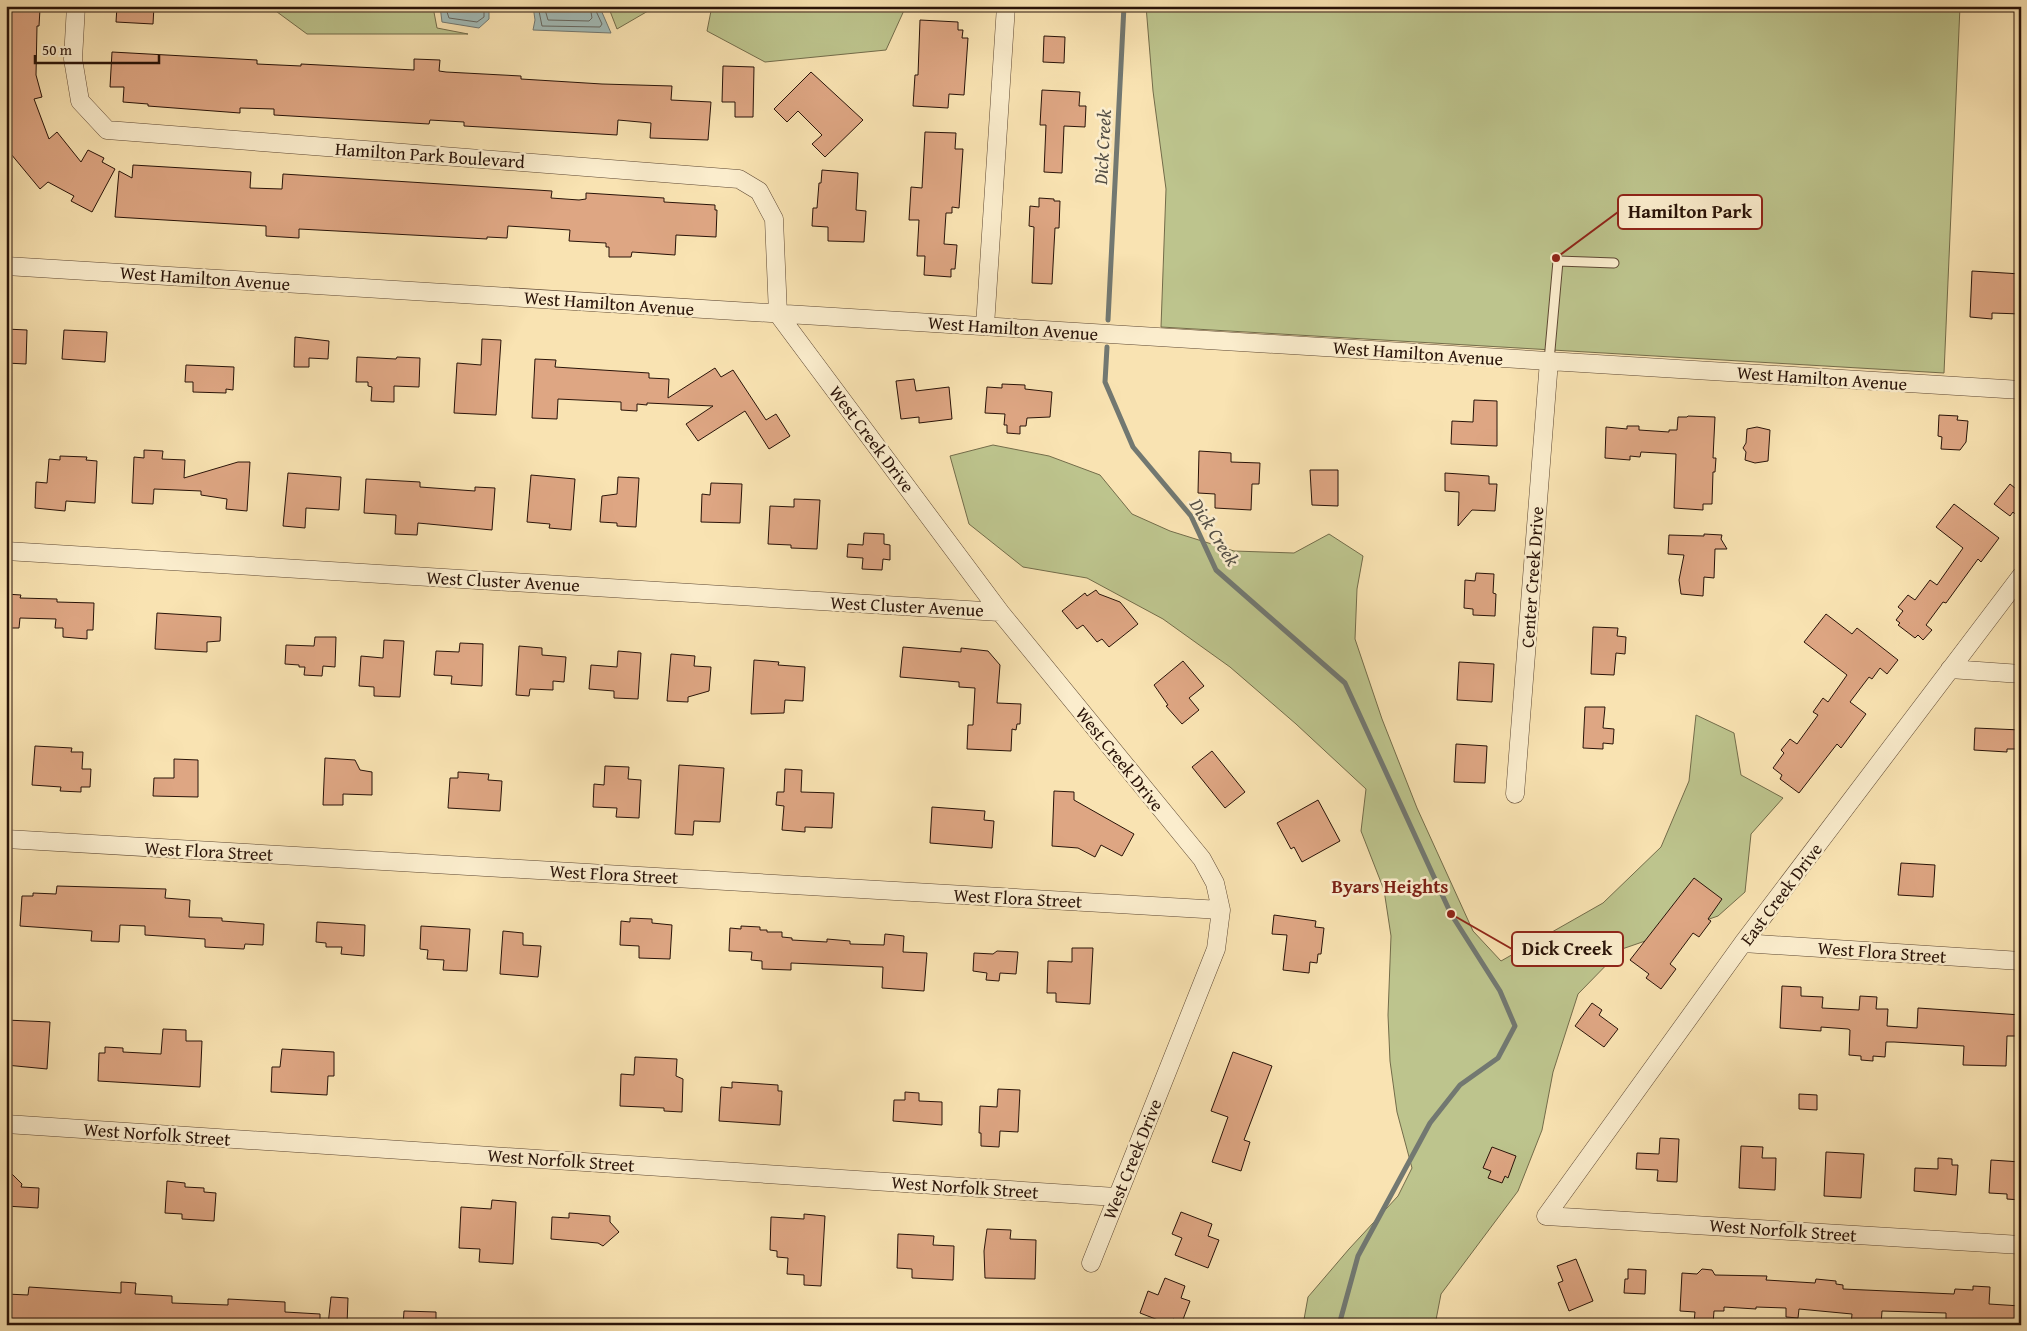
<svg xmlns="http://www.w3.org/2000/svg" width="2027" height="1331" font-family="'Gentium Book Plus',serif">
  <rect width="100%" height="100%" fill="#f9e3b2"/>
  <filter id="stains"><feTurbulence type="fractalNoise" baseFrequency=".004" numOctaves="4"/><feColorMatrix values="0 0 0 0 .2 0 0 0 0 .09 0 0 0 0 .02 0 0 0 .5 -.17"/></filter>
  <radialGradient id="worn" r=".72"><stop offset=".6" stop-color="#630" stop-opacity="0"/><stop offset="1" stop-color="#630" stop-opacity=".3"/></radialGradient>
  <!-- green -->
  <path fill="#bdc48d" stroke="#736c4a" d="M269 6H429L433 7 437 28 468 34H307Z
    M608 6H652L648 11 617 29Z
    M712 6H906L886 50 765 62 707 31Z
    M1146 6H1960L1944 373 1161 327 1166 189 1153 91Z
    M993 445 1049 456 1100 475 1132 514 1170 531 1234 551 1294 553 1329 534 1363 556 1357 589 1355 639 1382 719 1417 808 1473 931 1501 961 1603 903 1661 847 1689 781 1696 715 1734 733 1741 775 1783 798 1751 834 1745 892 1718 916 1622 949 1578 994 1553 1072 1542 1130 1518 1191 1441 1294 1435 1325H1303L1308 1297 1349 1249 1398 1196 1412 1168 1397 1112 1390 1061 1388 1015 1391 936 1384 890 1361 831 1366 789 1296 724 1230 667 1163 619 1087 578 1023 567 969 524 950 456Z"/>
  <!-- water -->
  <path fill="#a2bbb7" stroke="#727871" d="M440 6H489V19L479 28 442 22Z
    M533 6H601V10L611 33 533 30 535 20Z"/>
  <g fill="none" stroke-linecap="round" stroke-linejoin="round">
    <!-- shore -->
    <path stroke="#666760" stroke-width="1" d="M445 6 449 18 477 22 484 17V6
      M538 6 542 26 600 27 602 24 596 11V6
      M544 6 548 20 589 21 592 18 590 6"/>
    <!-- stream -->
    <path stroke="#727871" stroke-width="5" d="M1108 320 1124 6
      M1107 347 1105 382 1133 447 1191 516 1216 570 1345 683 1451 914 1500 991 1515 1026 1498 1058 1460 1085 1430 1123 1358 1256 1339 1325"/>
  </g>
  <!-- building -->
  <path fill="#dea683" stroke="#291308" d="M6 6H24V8L40 9 39 26H37L36 75 42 97 34 99 49 139 57 132 81 162 88 150 104 158 102 162 115 169 92 212 71 201 74 196 48 182 40 189 6 148Z
    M117 6H154L153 24 116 22Z
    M920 20 958 22V30H963L962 38H968L964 95 949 94 948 108 913 106 915 75H918Z
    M1044 36 1065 37 1064 63 1043 62Z
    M112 52 257 60V64L301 66V64L414 70V59L440 60 439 71 446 72 521 76V79L602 84 672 86 671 100 711 102 708 140 650 138 651 123 618 120 617 135 464 126V122L430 120 429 124 274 115V109L240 108V113L148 106V104L123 102 124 87H110Z
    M723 66 754 67 753 117H735V102H722Z
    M811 72 863 120 825 157 812 144 822 135 798 111 787 122 774 109Z
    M1042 90 1080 92 1079 106H1086L1085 127 1064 126 1062 173 1044 172 1046 125H1040Z
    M925 132 956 133 955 149H963L959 208 952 207V213H946L944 244 957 245 955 269H951V277L924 275 925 256H917L919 220H909L911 187 922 188Z
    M133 165 251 172 250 188 282 189 283 174 552 191 551 198 579 200 586 199V193L664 198V202L715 205V210H717L716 237 676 235 675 255 632 252 631 257H609V247H606V243L569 241 570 230 508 226 507 238 487 237V239L299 229V238L266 236V226L115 217 119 171 132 178Z
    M822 170 858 173 856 210 866 211 864 242 828 241V227L812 226 813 208H817L819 183H821Z
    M1039 198 1054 199V201H1060L1059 228H1055L1052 284 1032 283 1034 227 1029 226 1030 206 1039 207Z
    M1972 271 2021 274V314L1992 313V319L1970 317Z
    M6 329 27 330 26 364 6 363Z
    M64 330 107 332 105 362 62 359Z
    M295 337 329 341 328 359 309 358V367H294Z
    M482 339 501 340 496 415 454 413 457 363 481 365Z
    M357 357 396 359 397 357 420 358 419 387 394 386V402L371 401 372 387 368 386V382H356Z
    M535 359 556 360 555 367 649 373V378L669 379 668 398 715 368 721 377 733 370 766 420 776 414 790 436 769 449 745 411 698 441 686 424 713 406 647 403V405L637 404V411L621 410V402L558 399 557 419 532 418Z
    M186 365 234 367 233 390 226 389V393L193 392V382H185Z
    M914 379 916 391 949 387 952 419 919 423V417L901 419 896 381Z
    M1002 384 1025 385V389L1052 392 1050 417 1027 418 1026 426H1020V434L1007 433V425H1004L1005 414 985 413 987 387 1002 388Z
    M1474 400 1497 401V446L1451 444 1452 421 1473 422Z
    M1939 415 1958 416 1957 420 1968 421 1966 442 1960 450 1941 449 1942 437 1938 436Z
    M1688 416 1715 417 1713 458H1716L1715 472H1713L1712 504H1703V510L1674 508 1676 454 1641 452 1640 457 1630 456V460L1605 458 1606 427 1627 429V426H1639V430L1669 432V430H1677L1678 417H1687Z
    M1757 427 1770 430 1768 461 1755 463 1745 460 1746 452 1743 448 1746 443 1747 429Z
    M144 450 163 451 162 459 185 460 184 478 238 462H250L247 511 226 509 227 499 201 495V491L154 489 153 504 132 503 134 457 144 458Z
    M1199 451 1231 453V462L1260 463 1259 484H1252L1251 510 1215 508V494L1198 493Z
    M60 456 87 457 86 460 97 461 95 503 66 501 65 511 35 508 36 482 47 483 49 459 60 460Z
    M1310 470H1338V506L1312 505Z
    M288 473 341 477 339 510 306 508 305 528 283 526Z
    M1445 473 1489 476V484H1497L1495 511 1472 510 1458 526 1459 492 1445 491Z
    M531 475 575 479 571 530 549 528 550 524 527 522Z
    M618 477 639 478 636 527 617 526V523L600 522 602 496 617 494Z
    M366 479 420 482V487L475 491V487L495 488 492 530 418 523 417 535 395 534 396 515 364 513Z
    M711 483 742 484 740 523 701 522 702 494 710 495Z
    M2010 484 2021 493V507L2015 514 2013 512 2010 516 1994 504Z
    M794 499 820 500 817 549 791 548V545L768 544 770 506 794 507Z
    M1954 504 1999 538 1981 562 1978 559 1946 603 1943 602 1926 625 1932 630 1923 640 1918 635 1915 638 1898 625 1900 623 1896 620 1903 611 1898 607 1908 595 1915 600 1930 580 1937 585 1963 548 1936 527Z
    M864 533 884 534V544L890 545V560L883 559 882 570 862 569 863 558 847 557 848 544 863 545Z
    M1704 534 1722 535 1721 539 1727 549H1715L1714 578 1704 577 1703 596 1681 594 1679 580 1684 555 1668 554 1669 535 1704 536Z
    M1476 573 1494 574 1493 593 1496 594 1495 616 1473 615V609L1464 608 1465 580 1475 581Z
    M1096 590 1099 594 1120 602 1138 624 1109 647 1102 639 1097 642 1083 625 1077 629 1062 611 1085 593 1087 596Z
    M6 594 21 595 20 598 57 599V602L94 603 93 630H87V639L63 637V628H55L56 619 20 618 19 628H6Z
    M157 613 221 617 220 641 207 642V652L155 649Z
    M1826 614 1852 634 1857 628 1898 660 1887 674 1880 668 1872 679 1869 677 1850 702 1866 714 1841 748 1837 744 1799 793 1780 779 1782 775 1773 768 1784 753 1781 750 1790 739 1797 744 1818 715 1813 712 1823 698 1828 702 1847 675 1804 642Z
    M1593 627 1618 628 1617 636 1626 637 1625 654 1616 653 1614 675 1591 674Z
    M315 637H336L335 667 323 666 322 676 304 675 305 667H299V665L285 664 286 645 314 646Z
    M384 640 404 641 400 697 374 696V687L359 686 361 656 383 658Z
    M460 643 483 644 482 686 451 684 452 676 434 675 436 651 459 652Z
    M519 646 542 648V655L566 657 564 682 553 681V690L530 689 529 696 516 695Z
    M903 647 961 652V648L988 651 1000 665 997 703 1021 704 1020 724H1017L1016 730 1012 729 1011 751 967 749 968 725H973L975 688 959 687V682L900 677Z
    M618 651 641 653 638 699 614 698V691L589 689 591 665 617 667Z
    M671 654 695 656 694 666 711 667 709 691 688 697V702L667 701Z
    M754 660 779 662 778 665 805 667 803 701 785 700 784 713 751 714Z
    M1183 661 1204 686 1189 698 1199 710 1182 724 1166 706 1168 705 1154 685Z
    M1459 662 1494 664 1492 702 1457 700Z
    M1585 707H1605L1603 728 1614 729 1613 744 1603 743V749L1583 748Z
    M1975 728 2021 730V749H2007V752L1974 750Z
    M1456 744 1487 746 1485 783 1454 782Z
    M35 746 72 748 71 752H83L82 769H91L90 787H81V792L60 791 61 787 32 785Z
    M1212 751 1245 792 1225 808 1192 767Z
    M325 758 355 760 360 770 372 772V795L343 794V805H323Z
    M174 759 198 760V797L153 796 154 778H174Z
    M679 765 724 768 720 822 694 821 693 835 675 834Z
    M605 766 629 767 628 779 641 780 639 818 616 817 617 808 593 807 594 784 604 785Z
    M785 769 802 770 801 792 834 793 832 828 805 827V832L782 830 784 806 776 805 777 792H784Z
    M458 772 489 774 488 780 502 781 500 811 448 808 450 778H458Z
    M1054 791 1074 792V800L1134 834 1122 856 1101 845 1095 857 1078 848 1052 846Z
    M1318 800 1340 841 1302 862 1294 847 1291 849 1277 823Z
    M932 807 985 811 984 820 994 821 992 848 930 843Z
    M1901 863 1935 865 1933 897 1898 895Z
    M1694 878 1722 899 1708 919 1711 921 1699 937 1693 933 1670 964 1676 969 1661 989 1646 978 1649 974 1630 960Z
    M57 886 166 889 165 898 190 900 189 917 222 918V921L264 924 263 945 245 944 244 949 205 947V939L145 935V926L120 925 119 942 91 941 92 931 20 926 22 896H33V893L56 894Z
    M1274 915 1316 921 1315 927 1324 928 1321 954H1318L1317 963 1310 962 1309 973 1283 970 1287 935 1272 934Z
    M630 918 652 919V923L672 925 670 959 639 958V946L620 945 621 921 630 922Z
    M317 922 365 925 364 956 341 954 342 947H326V943L316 942Z
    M421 926 470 929 467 971 443 970 444 960 427 959 428 950 420 949Z
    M741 926 760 927V930H767V932H782V937L792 938V940L827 942V939L850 941V944L884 945 885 934 904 936 903 952 927 953 924 991 882 988 883 967 791 963V970L762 969V961L751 960 752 952 729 951 730 928 741 929Z
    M503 931 523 933V945L541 946 538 977 500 974Z
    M1072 948H1093L1090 1004 1056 1002V993H1047L1048 961 1072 962Z
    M997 951 1018 952 1016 974 1000 973 999 981 986 980 987 973 973 971 974 953 993 954Z
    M1782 986 1801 987V996L1823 997 1822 1008 1859 1010 1860 996 1877 997 1876 1009H1888L1887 1026 1917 1028 1918 1008 2021 1015V1036H2007L2006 1066 1963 1065 1964 1046 1894 1042H1886L1885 1057 1873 1056V1061L1861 1060V1056L1849 1055 1850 1030 1848 1029 1821 1027V1031L1780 1028Z
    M1592 1003 1602 1010 1599 1015 1618 1029 1604 1047 1575 1026Z
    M6 1020 50 1022 47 1069 6 1065Z
    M163 1029 186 1030V1041H202L200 1087 98 1081 99 1053H105V1047L123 1048V1052L161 1054Z
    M282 1049 334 1052V1076H328L327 1095 271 1092 272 1067H280Z
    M1233 1052 1272 1066 1244 1140 1250 1142 1241 1171 1212 1162 1228 1117 1211 1111Z
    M635 1057 677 1059 676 1076 683 1079 682 1112 664 1111V1108L620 1106 621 1074 634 1075Z
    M732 1082 778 1085V1091H782L780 1125 719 1121 721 1087 732 1088Z
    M998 1089 1020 1090 1018 1132 1000 1131 999 1147 981 1146V1133H979L980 1106 997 1107Z
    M905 1092 919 1093V1101L942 1102V1125L893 1121 894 1100H905Z
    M1799 1094 1817 1095V1110L1799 1109Z
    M1660 1138 1679 1139 1677 1182 1657 1181 1658 1170 1636 1169 1637 1153 1659 1154Z
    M1741 1146 1763 1147 1762 1158H1776L1775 1190 1739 1188Z
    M1492 1147 1516 1156 1508 1178 1505 1176 1502 1183 1488 1178 1491 1171 1483 1168Z
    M1826 1152 1864 1154 1861 1198 1824 1196Z
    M1938 1158 1952 1159V1165H1958L1956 1195 1914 1191 1915 1168 1938 1169Z
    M1991 1160 2021 1162V1200L2007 1199V1194L1989 1193Z
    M6 1168 22 1184 21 1187 39 1188 38 1208 6 1206Z
    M167 1181 185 1183V1187L204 1188V1192L216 1193 214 1221 182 1219V1214L165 1213Z
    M492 1200 516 1202 513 1264 479 1262 480 1249 459 1248 461 1207 491 1209Z
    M1181 1212 1212 1224 1208 1236 1219 1240 1208 1268 1175 1255 1182 1238 1172 1234Z
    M569 1213 610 1216V1222L619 1232 603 1246 598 1243 551 1239 552 1217 569 1218Z
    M804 1214 825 1216 821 1286 804 1285V1275L787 1274 788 1258 777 1257V1251L770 1250 771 1217 804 1219Z
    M987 1229 1011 1230 1010 1239 1036 1240 1035 1279 985 1278 984 1251Z
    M898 1234 934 1236 933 1245 954 1246 953 1280 912 1278V1269L897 1268Z
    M1576 1259 1593 1301 1569 1311 1558 1283 1563 1281 1557 1266Z
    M1628 1269 1646 1270 1645 1294 1624 1293 1625 1279H1628Z
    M1702 1269 1712 1270 1715 1275 1767 1276 1766 1280 1815 1283 1816 1279 1836 1281V1284L1843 1285V1289L1954 1294 1955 1289 1973 1290V1286L1990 1287 1989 1304 2021 1306V1325H1946V1313L1882 1311 1881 1325H1851L1852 1314 1799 1309 1798 1318 1786 1317V1308L1756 1307V1309L1724 1307V1311H1714L1713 1324 1694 1323 1695 1312 1680 1311 1682 1273 1697 1274Z
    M1165 1278 1185 1286 1181 1298 1190 1301 1182 1322 1173 1319 1171 1325 1140 1313 1148 1291 1158 1295Z
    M121 1282 136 1283 135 1294 172 1296V1303L228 1305V1299L285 1302V1312L320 1314V1325H6V1294L28 1295 29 1287 121 1293Z
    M331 1297 348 1298 347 1325H328Z
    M404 1311 436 1312V1325H403Z"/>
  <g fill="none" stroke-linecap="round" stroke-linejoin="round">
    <defs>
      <path id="service" d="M1549 361 1558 261 1614 263"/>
      <path id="minor" d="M76 6 73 59 80 101 107 130 739 179 759 191 774 219 778 314 1000 612 1202 859 1215 883 1221 910 1216 949 1091 1263
        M6 266 2021 390
        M985 326 1006 6
        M6 551 1000 612
        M1950 669 2021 674
        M1515 794 1549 361
        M6 839 1221 910
        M1743 943 2021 961
        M6 1124 1116 1197
        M1546 1216 1743 943 2021 576
        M1546 1216 2021 1245"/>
    </defs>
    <!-- service casing -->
    <use href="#service" stroke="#5d4732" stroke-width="11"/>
    <!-- minor casing -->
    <use href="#minor" stroke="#5d4732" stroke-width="19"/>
    <!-- service -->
    <use href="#service" stroke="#fbedcd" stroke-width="9"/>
    <!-- minor -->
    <use href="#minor" stroke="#fbedcd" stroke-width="18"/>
  </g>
  <g text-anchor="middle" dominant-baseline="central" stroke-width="5" stroke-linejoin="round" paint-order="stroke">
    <!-- street labels -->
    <g font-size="18" fill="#291308" stroke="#fbedcd">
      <text transform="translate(430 155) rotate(4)">Hamilton Park Boulevard</text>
      <text transform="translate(205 278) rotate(4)">West Hamilton Avenue</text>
      <text transform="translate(609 303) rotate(4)">West Hamilton Avenue</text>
      <text transform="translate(1013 328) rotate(4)">West Hamilton Avenue</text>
      <text transform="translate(1418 353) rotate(4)">West Hamilton Avenue</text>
      <text transform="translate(1822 378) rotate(4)">West Hamilton Avenue</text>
      <text transform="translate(872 439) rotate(53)">West Creek Drive</text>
      <text transform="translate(1532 577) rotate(-86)">Center Creek Drive</text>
      <text transform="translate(503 581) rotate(3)">West Cluster Avenue</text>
      <text transform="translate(907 606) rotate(3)">West Cluster Avenue</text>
      <text transform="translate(1120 759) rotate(51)">West Creek Drive</text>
      <text transform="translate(209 851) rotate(3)">West Flora Street</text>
      <text transform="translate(614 874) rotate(3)">West Flora Street</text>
      <text transform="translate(1781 894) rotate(-53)">East Creek Drive</text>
      <text transform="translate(1018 898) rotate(3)">West Flora Street</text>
      <text transform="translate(1882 952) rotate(4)">West Flora Street</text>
      <text transform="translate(157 1134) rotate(4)">West Norfolk Street</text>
      <text transform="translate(1132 1159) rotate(-68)">West Creek Drive</text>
      <text transform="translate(561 1160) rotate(4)">West Norfolk Street</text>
      <text transform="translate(965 1187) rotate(4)">West Norfolk Street</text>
      <text transform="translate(1783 1230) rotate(4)">West Norfolk Street</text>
    </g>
    <!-- water labels -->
    <g font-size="19" font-style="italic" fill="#534e45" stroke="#fbedcd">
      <text transform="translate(1102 147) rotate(-87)">Dick Creek</text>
      <text transform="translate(1215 532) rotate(58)">Dick Creek</text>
    </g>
    <!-- neighbourhood labels -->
    <g font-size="19" font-weight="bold" fill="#7a1f14" stroke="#fbedcd">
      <text x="1390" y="886">Byars Heights</text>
    </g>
  </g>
  <!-- callouts -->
  <path fill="none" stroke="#8f2418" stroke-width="2" d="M1556 258L1618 212M1451 914L1512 949"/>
  <g fill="#8f2418" stroke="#fbedcd" stroke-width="2">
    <circle cx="1556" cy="258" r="5"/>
    <circle cx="1451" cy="914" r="5"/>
  </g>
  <g fill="#fbedcd" stroke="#8f2418" stroke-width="2">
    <rect x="1618" y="195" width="144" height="34" rx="5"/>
    <rect x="1512" y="932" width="111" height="34" rx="5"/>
  </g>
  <g font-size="19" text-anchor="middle" font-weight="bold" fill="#291308">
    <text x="1690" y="218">Hamilton Park</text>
    <text x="1567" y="955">Dick Creek</text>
  </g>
  <!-- margin -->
  <rect width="2027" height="1331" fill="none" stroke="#f9e3b2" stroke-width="25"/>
  <rect x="8" y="8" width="2012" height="1316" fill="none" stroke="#291308" stroke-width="2.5"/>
  <rect x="12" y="12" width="2002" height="1306" fill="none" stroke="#291308"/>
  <!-- scale -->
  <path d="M35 55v8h124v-8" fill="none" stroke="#291308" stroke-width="2.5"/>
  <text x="42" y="55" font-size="15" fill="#291308" stroke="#fbedcd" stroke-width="4" paint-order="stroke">50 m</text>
  <rect width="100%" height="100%" filter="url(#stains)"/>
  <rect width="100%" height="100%" fill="url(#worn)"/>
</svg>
